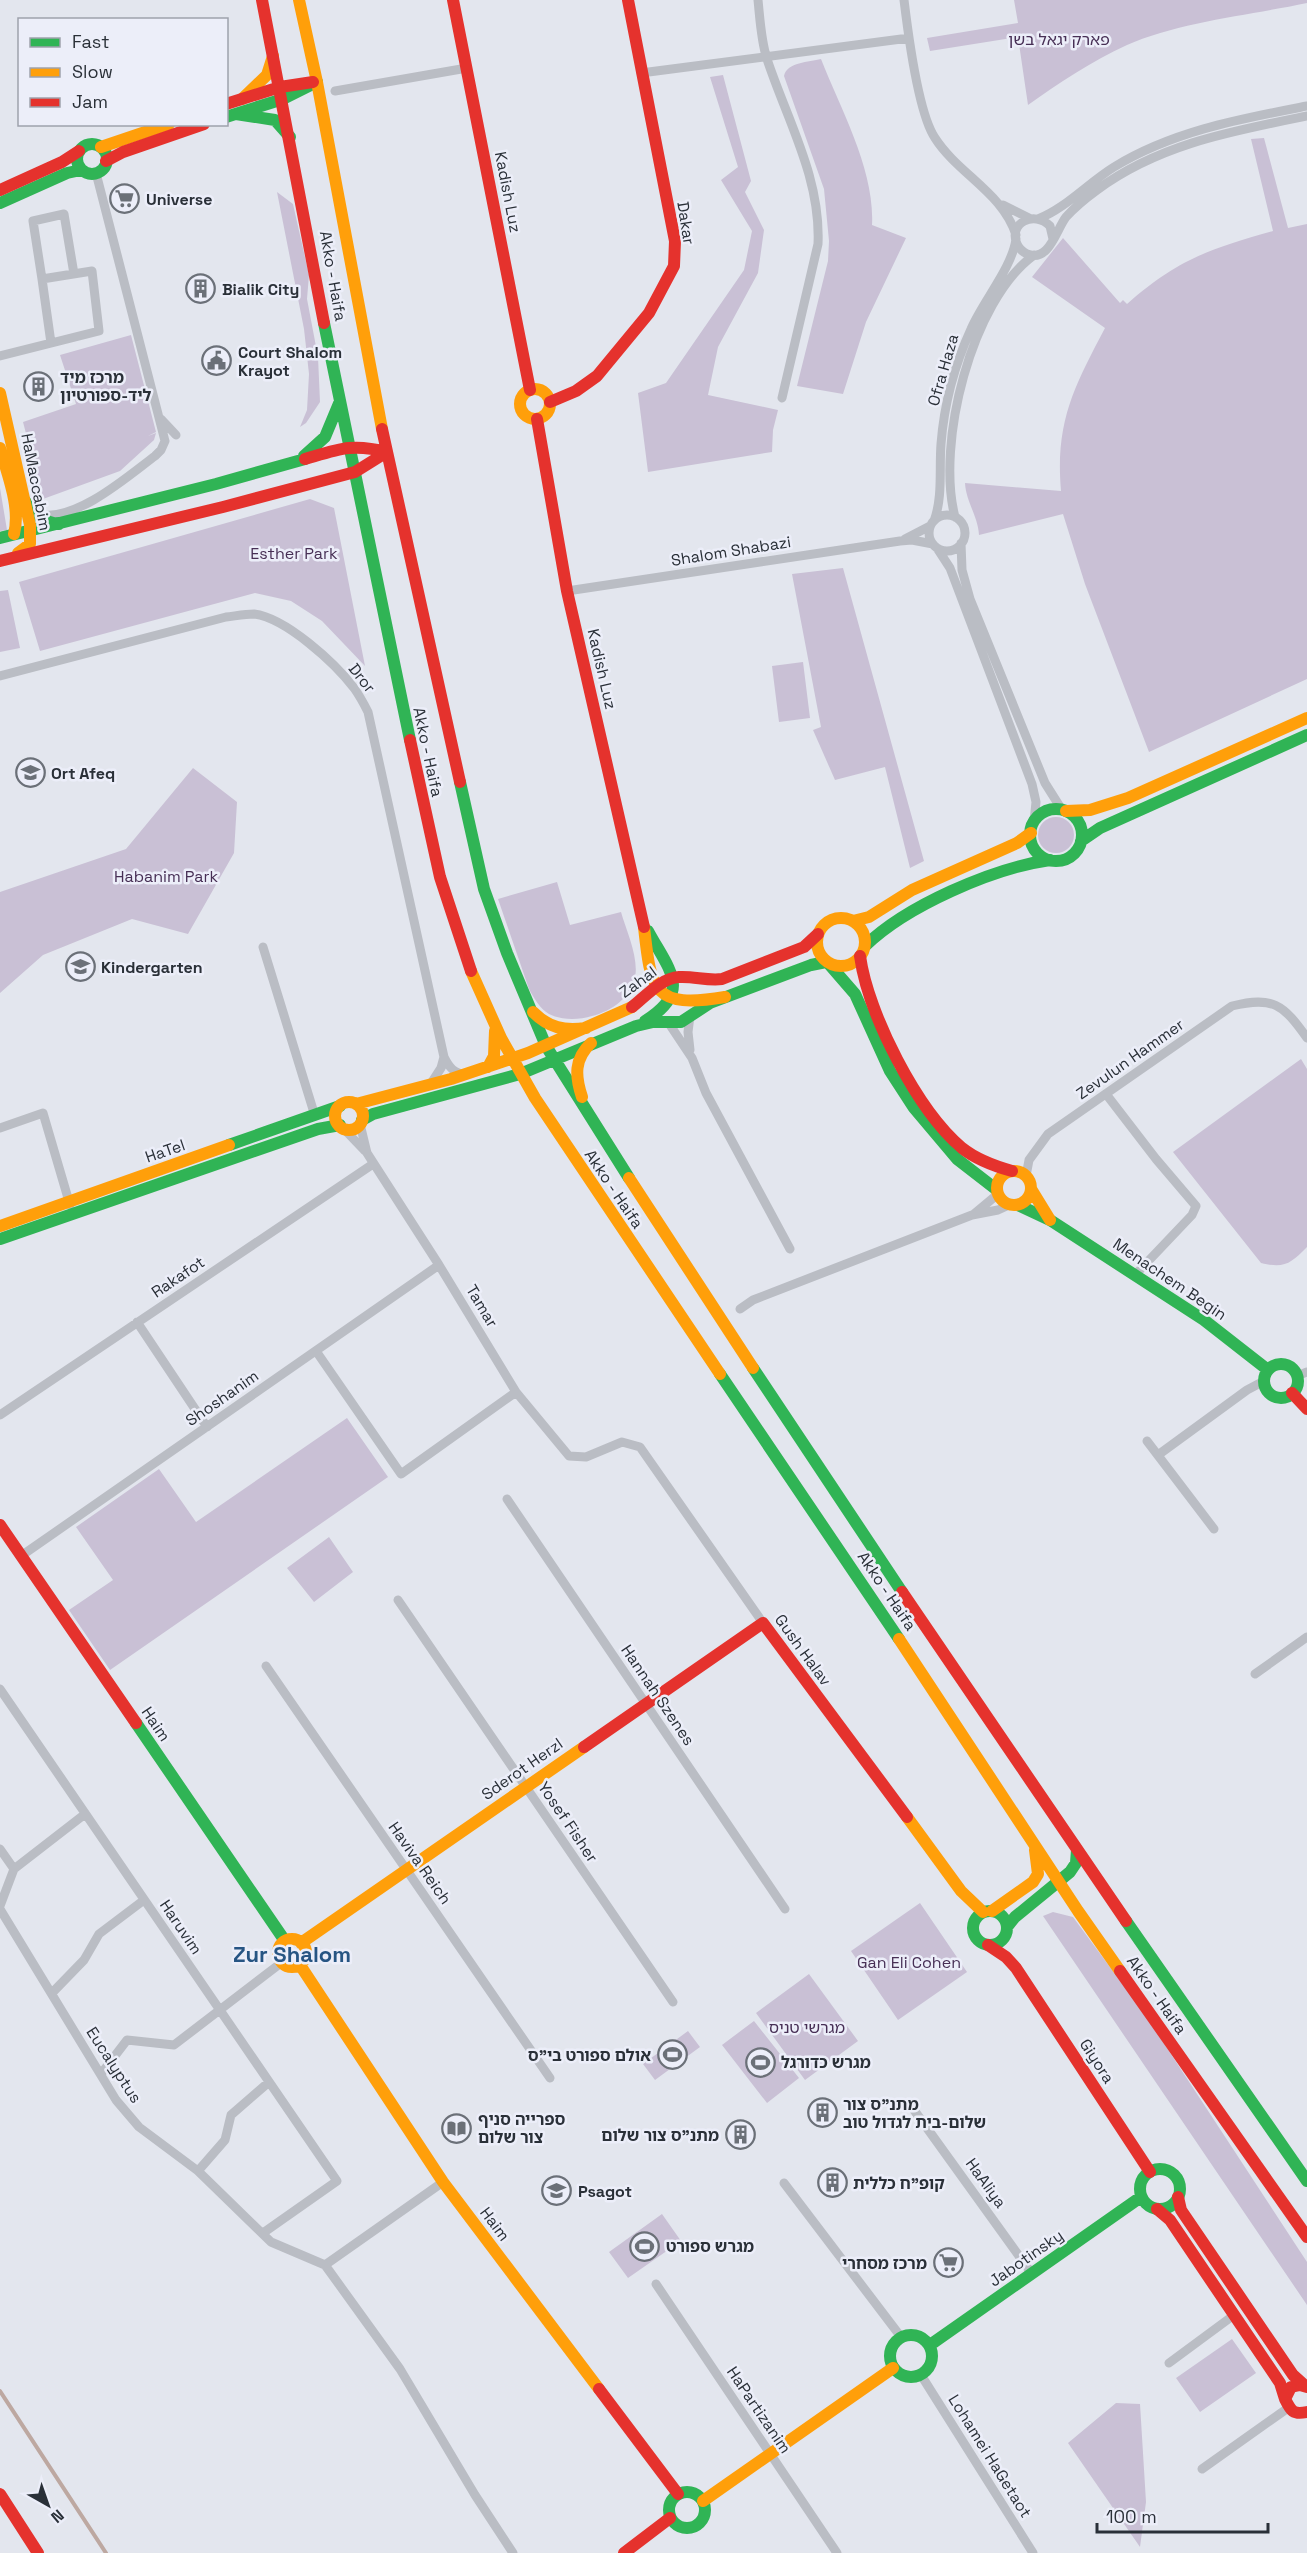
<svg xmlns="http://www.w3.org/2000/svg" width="1307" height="2553" font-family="'Space Grotesk','Noto Sans Hebrew',sans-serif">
  <rect width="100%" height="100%" fill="#e3e6ee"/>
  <!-- green -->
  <path fill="#c9c0d5" d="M1014 0H1307V3C1251 15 1179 22 1127 45 1092 61 1059 83 1028 105L1018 37 930 51 927 38 1018 23Z
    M821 59C841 110 875 170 872 225L906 238 866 322 843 394 797 386 828 261 829 241 824 189 784 76C787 62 809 62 821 59Z
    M723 75 751 181 745 192 764 230 758 273 718 347 708 395 778 410 773 430 772 452 648 472 638 393 666 383 744 270 752 231 721 180 738 167 710 77Z
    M1264 138 1288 228 1307 224V679L1149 752 1085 584 1063 514 979 535C978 516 966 502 965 483L1061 491C1055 422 1074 387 1105 328L1032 277 1063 238 1120 303 1123 300 1127 304C1178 259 1210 249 1273 231L1251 139Z
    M277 192 293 204 309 275 307 299 318 357 320 402 306 423 300 427 307 410 309 374 304 329Z
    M131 335 156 432 148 436 156 433 154 440 120 471 43 499 23 422 76 404 60 355Z
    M0 488 7 530 0 531Z
    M310 499 334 508 365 666 322 621 291 601 255 593 40 651 19 582Z
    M843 568 924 861 910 868 885 767 835 780 813 730 821 727 792 574Z
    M8 590 20 648 0 652V591Z
    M803 662 810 718 779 722 772 666Z
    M193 768 237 802 234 853 188 934 132 919 43 955 0 993V892L126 849Z
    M1038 835a18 18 0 1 1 36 0a18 18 0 1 1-36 0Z
    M557 882 570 925 621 912C627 933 642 964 633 984 622 1013 575 1027 549 1014 540 1009 534 998 529 989L498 899Z
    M1301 1059 1307 1069V1247C1291 1263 1285 1269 1261 1263L1173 1152Z
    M347 1418 388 1477 110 1670 69 1610 113 1580 76 1527 159 1469 196 1522Z
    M329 1537 353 1572 314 1602 287 1568Z
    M920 1903 967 1972 898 2020 851 1951Z
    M1053 1912 1073 1917 1146 2016 1307 2262V2305L1043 1916Z
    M809 1974 858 2041 805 2080 756 2013Z
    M754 2021 799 2078 767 2103 722 2045Z
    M688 2031 700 2047 655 2080 643 2064Z
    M662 2214 681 2241 628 2278 609 2252Z
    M1232 2339 1256 2373 1200 2412 1176 2378Z
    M1116 2403 1140 2404 1146 2502 1140 2547 1068 2443Z"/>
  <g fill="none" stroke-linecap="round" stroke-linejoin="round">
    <!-- stream -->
    <path stroke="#bda8a1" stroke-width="4" d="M0 2391 106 2553"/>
    <!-- street -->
    <path stroke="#babdc4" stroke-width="9" d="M758 0C760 19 761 41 767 59 787 120 821 178 818 244L782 398
      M904 0C908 33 918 113 935 138 958 174 1003 193 1016 235
      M641 73 909 38
      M335 91 467 68
      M1003 205 1031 219
      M1038 219C1066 208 1088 183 1114 167 1173 131 1240 119 1307 106
      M1053 239 1050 226C1034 210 1008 223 1017 244 1019 249 1023 252 1027 254 1049 263 1056 230 1066 217 1075 207 1086 198 1097 190 1159 144 1233 131 1307 116
      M42 279 33 221 64 214 74 274
      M0 356 99 331 92 271 42 279 51 343
      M161 419 176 435
      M41 515C78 520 127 477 155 456L161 450 165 441 96 173
      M929 533a18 18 0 1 1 36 0a18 18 0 1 1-36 0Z
      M955 517C936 444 971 301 1034 255
      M934 521C943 497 939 469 941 444 944 405 955 364 971 329 983 301 1012 268 1016 239
      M905 539 930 526
      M961 543 962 570 970 599 1045 783 1062 810
      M937 548 950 568 1032 784 1036 802 1034 822
      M567 591 900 541 912 540 933 544
      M0 676 226 617C235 616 245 614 254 614 286 618 335 663 354 688 359 695 364 704 368 712L444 1057C449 1067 454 1074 466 1074
      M263 947 315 1116
      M690 1016 688 1032 690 1050
      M668 1022 692 1058 706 1093 790 1249
      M430 1085 441 1068 444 1057
      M1106 1094 1156 1159 1196 1206 1192 1215 1135 1275
      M360 1124 367 1153 439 1265 516 1392 569 1456 586 1457 622 1442 640 1447 763 1623
      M0 1128 43 1113 70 1205
      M343 1128 365 1151
      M1026 1176 1029 1160 1048 1134 1232 1006C1273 996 1283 1004 1307 1038
      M974 1214 998 1194
      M740 1309 753 1300 972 1215 998 1210 1009 1205
      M137 1322 207 1427
      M316 1351 401 1474 516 1392
      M1297 1376 1307 1372
      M0 1415 373 1164
      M1147 1441 1214 1529
      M1158 1455 1247 1390 1264 1381
      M507 1499 785 1909
      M21 1556 439 1265
      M398 1600 673 2002
      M266 1666 550 2078
      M1255 1674 1307 1637
      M0 1689 337 2181 263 2233
      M0 1849 14 1869
      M0 1906 14 1869 85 1814
      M0 1909 116 2100 139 2127 198 2171 271 2242 325 2265 400 2369 475 2495 513 2553
      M52 1993 84 1960 99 1934 144 1900
      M101 2074 127 2040 174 2045 281 1963
      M914 2110 1032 2274
      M198 2171 225 2140 231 2115 269 2082
      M784 2183 901 2337
      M325 2265 443 2182
      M656 2284 837 2553
      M1169 2363 1234 2315
      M921 2375 1033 2553
      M1202 2469 1288 2408"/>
    <!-- fast -->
    <path stroke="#30b455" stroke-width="12" d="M236 114 275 120 290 137
      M226 117 283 99 317 82
      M77 159a15 15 0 1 1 30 0a15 15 0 1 1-30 0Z
      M0 203 67 173 81 170
      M324 323 410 740
      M304 456 325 437 340 401
      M25 501C34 513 43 523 59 524
      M0 538 216 484 305 459
      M460 782 484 889 507 953 546 1046 629 1178
      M1030 835a26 26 0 1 1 52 0a26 26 0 1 1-52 0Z
      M1081 841 1100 828 1307 735
      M865 946C906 906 993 868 1050 860
      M829 964 855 994 890 1071 914 1108 957 1159 997 1190
      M645 1021C693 991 669 970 648 931
      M362 1120 373 1114 520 1074 636 1026 653 1022H681L710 1003 811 965 826 962
      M229 1145 340 1106
      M1018 1205 1050 1220 1204 1320 1268 1370
      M0 1239 318 1129 340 1125
      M1264 1381a17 17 0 1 1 34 0a17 17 0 1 1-34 0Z
      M753 1368 902 1592
      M720 1374 899 1639
      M136 1723 285 1941
      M973 1928a17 17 0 1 1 34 0a17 17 0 1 1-34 0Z
      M1126 1921 1307 2181
      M1007 1927 1015 1917 1070 1872 1076 1863 1077 1850
      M1140 2189a20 20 0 1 1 40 0a20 20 0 1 1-40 0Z
      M890 2356a21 21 0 1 1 42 0a21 21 0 1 1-42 0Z
      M930 2345 1141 2197
      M669 2510a18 18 0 1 1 36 0a18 18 0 1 1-36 0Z"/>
    <!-- slow -->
    <path stroke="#ff9f0a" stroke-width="12" d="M299 0 317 82 382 429
      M242 99 267 75 273 56
      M101 147 169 124
      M520 404a15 15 0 1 1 30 0a15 15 0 1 1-30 0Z
      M0 393 30 525V544L18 553
      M0 448C7 474 21 507 14 534
      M1066 811 1090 810 1128 798 1307 718
      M817 942a24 24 0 1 1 48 0a24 24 0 1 1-48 0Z
      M853 921 869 917 912 890 1017 843 1031 833
      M644 927C651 991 653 1009 725 997
      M471 971 501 1038 535 1098 720 1374
      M533 1012C549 1028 564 1031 586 1028
      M488 1067 494 1056 495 1031
      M582 1097C575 1076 574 1059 591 1043
      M335 1116a14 14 0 1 1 28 0a14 14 0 1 1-28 0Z
      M356 1104 451 1079 528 1053 632 1007
      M997 1188a17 17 0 1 1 34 0a17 17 0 1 1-34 0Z
      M629 1178 753 1368
      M1031 1189 1050 1220
      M0 1226 229 1145
      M899 1639 1078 1911 1120 1971
      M907 1817 961 1891 983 1912
      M992 1911 1033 1882 1038 1874 1035 1850
      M278 1953a14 14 0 1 1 28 0a14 14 0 1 1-28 0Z
      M301 1943 584 1747
      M300 1965 443 2182 599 2389
      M703 2501 893 2368"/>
    <!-- jam -->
    <path stroke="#e5322d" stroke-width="12" d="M262 0 324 323
      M453 0 530 390
      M226 104 280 87 313 82
      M106 161 123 152 204 124
      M0 190 62 162 79 151
      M550 402 576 391 597 376 649 313 674 266 675 241 628 0
      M537 419 567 591 644 927
      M382 429 460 782
      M305 459C339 449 352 443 387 452
      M0 561 223 507 355 472 387 452
      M410 740 440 877 471 971
      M860 956C868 1014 917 1110 962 1148 977 1160 994 1166 1012 1171
      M632 1007C645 997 661 978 679 977 694 976 707 981 722 979L804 947 818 934
      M1292 1393 1307 1409
      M0 1525 136 1723
      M902 1592 1126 1921
      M584 1747 763 1623 907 1817
      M988 1945 1006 1957 1016 1968 1150 2172
      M1120 1971 1307 2237
      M1178 2197 1181 2210 1293 2375 1304 2385
      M1157 2209 1170 2220 1280 2383 1285 2399
      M1307 2387 1300 2385 1291 2387 1285 2399C1291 2411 1293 2415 1307 2412
      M599 2389 678 2494
      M0 2494 38 2553
      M624 2553 670 2518"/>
  </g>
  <!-- icons -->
  <defs>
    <symbol id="supermarket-ring" viewBox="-11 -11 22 22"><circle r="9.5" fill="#eceef9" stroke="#6b7078" stroke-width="1.5"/><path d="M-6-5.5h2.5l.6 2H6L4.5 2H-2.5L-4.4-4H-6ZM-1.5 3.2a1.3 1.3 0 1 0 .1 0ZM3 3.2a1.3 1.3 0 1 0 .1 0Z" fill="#6b7078"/></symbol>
    <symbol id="building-ring" viewBox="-11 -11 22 22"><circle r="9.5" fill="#eceef9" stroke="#6b7078" stroke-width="1.5"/><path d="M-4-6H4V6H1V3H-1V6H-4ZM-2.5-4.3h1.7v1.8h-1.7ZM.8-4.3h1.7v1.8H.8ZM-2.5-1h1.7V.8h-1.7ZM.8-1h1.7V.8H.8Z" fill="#6b7078"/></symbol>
    <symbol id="civic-ring" viewBox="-11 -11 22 22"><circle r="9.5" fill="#eceef9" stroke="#6b7078" stroke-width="1.5"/><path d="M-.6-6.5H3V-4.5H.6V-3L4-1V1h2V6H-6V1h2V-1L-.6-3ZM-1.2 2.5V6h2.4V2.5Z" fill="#6b7078"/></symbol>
    <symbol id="school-ring" viewBox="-11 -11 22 22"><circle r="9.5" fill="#eceef9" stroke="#6b7078" stroke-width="1.5"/><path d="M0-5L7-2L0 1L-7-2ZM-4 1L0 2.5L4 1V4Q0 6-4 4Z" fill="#6b7078"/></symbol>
    <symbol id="stadium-ring" viewBox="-11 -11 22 22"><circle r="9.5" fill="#eceef9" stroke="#6b7078" stroke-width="1.5"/><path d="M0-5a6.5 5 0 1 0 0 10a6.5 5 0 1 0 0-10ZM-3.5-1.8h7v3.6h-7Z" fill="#6b7078"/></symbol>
    <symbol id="library-ring" viewBox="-11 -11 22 22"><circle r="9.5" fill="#eceef9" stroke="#6b7078" stroke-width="1.5"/><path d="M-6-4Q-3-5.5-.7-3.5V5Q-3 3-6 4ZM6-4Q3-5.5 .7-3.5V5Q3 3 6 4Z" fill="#6b7078"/></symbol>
  </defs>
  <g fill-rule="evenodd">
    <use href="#supermarket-ring" x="108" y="182" width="33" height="33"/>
    <use href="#building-ring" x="184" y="272" width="33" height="33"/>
    <use href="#civic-ring" x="200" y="344" width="33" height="33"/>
    <use href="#building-ring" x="22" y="370" width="33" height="33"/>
    <use href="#school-ring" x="14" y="756" width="33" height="33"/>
    <use href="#school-ring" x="64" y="950" width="33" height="33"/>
    <use href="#stadium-ring" x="656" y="2038" width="33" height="33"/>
    <use href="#stadium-ring" x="744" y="2046" width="33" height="33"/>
    <use href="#building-ring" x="806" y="2096" width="33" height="33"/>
    <use href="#library-ring" x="440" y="2112" width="33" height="33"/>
    <use href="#building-ring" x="724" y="2118" width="33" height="33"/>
    <use href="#building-ring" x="816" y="2166" width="33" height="33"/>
    <use href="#school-ring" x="540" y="2174" width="33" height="33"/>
    <use href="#stadium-ring" x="628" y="2230" width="33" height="33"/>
    <use href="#supermarket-ring" x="932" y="2246" width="33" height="33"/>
  </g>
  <g text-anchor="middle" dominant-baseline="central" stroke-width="5" stroke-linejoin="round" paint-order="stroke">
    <!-- park labels -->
    <g font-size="16" fill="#472f55" stroke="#eceef9">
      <text x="1059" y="39">פארק יגאל בשן</text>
      <text x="294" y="553">Esther Park</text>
      <text x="166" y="876">Habanim Park</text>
      <text x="909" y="1962">Gan Eli Cohen</text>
      <text x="807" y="2027">מגרשי טניס</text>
    </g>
    <!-- street labels -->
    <g font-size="16" fill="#2a3038" stroke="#eceef9">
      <text transform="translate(508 192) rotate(79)">Kadish Luz</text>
      <text transform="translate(686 223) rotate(81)">Dakar</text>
      <text transform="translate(333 276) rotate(80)">Akko - Haifa</text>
      <text transform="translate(943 370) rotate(-74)">Ofra Haza</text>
      <text transform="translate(36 482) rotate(79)">HaMaccabim</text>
      <text transform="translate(731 551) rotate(-9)">Shalom Shabazi</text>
      <text transform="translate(602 669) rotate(77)">Kadish Luz</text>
      <text transform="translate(362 678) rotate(52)">Dror</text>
      <text transform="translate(428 752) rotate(78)">Akko - Haifa</text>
      <text transform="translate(638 982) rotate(-36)">Zahal</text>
      <text transform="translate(1130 1059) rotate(-35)">Zevulun Hammer</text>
      <text transform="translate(165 1151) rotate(-19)">HaTel</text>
      <text transform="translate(614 1189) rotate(56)">Akko - Haifa</text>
      <text transform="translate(178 1277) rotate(-34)">Rakafot</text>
      <text transform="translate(1170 1279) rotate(34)">Menachem Begin</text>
      <text transform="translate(482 1306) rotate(59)">Tamar</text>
      <text transform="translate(222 1398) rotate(-35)">Shoshanim</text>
      <text transform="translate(887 1591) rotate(56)">Akko - Haifa</text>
      <text transform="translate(803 1650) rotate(54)">Gush Halav</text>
      <text transform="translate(658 1695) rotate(56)">Hannah Szenes</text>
      <text transform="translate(156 1724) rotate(56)">Haim</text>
      <text transform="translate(522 1769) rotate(-35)">Sderot Herzl</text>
      <text transform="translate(568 1822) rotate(56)">Yosef Fisher</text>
      <text transform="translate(420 1863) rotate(55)">Haviva Reich</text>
      <text transform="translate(181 1927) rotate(56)">Haruvim</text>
      <text transform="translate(1157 1995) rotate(55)">Akko - Haifa</text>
      <text transform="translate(1097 2061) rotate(57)">Giyora</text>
      <text transform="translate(114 2065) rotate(57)">Eucalyptus</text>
      <text transform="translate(986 2183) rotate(54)">HaAliya</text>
      <text transform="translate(495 2224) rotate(53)">Haim</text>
      <text transform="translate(1026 2258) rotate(-35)">Jabotinsky</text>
      <text transform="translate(759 2410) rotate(56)">HaPartizanim</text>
      <text transform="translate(990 2456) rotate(58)">Lohamei HaGetaot</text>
    </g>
    <!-- poi labels -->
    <g font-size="16" font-weight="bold" fill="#2a3038" stroke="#eceef9" text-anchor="start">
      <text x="146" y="199">Universe</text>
      <text x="222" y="289">Bialik City</text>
      <text x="238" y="352">Court Shalom<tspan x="238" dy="18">Krayot</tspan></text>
      <text x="60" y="377">מרכז מיד<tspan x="60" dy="18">ליד-ספורטיון</tspan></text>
      <text x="51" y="773">Ort Afeq</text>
      <text x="101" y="967">Kindergarten</text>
      <text x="651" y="2055" text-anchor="end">אולם ספורט בי"ס</text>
      <text x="781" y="2062">מגרש כדורגל</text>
      <text x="843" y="2104">מתנ"ס צור<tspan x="843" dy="18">שלום-בית לגדול טוב</tspan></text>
      <text x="478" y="2119">ספרייה סניף<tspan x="478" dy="18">צור שלום</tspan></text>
      <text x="719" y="2135" text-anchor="end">מתנ"ס צור שלום</text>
      <text x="853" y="2183">קופ"ח כללית</text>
      <text x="578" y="2191">Psagot</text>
      <text x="666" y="2246">מגרש ספורט</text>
      <text x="927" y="2263" text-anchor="end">מרכז מסחרי</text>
    </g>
    <!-- district labels -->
    <g font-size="22" font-weight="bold" fill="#275583" stroke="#eceef9">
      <text x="292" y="1954">Zur Shalom</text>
    </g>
  </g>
  <!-- legend -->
  <rect x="18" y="18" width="210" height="108" fill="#eceef9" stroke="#9ea2ac" stroke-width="1.5"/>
  <rect x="30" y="38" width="30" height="9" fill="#30b455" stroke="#9ea2ac" stroke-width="1.5"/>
  <text x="72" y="48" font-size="18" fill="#2a3038">Fast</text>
  <rect x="30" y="68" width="30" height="9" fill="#ff9f0a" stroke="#9ea2ac" stroke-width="1.5"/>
  <text x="72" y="78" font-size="18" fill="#2a3038">Slow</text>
  <rect x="30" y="98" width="30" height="9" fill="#e5322d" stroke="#9ea2ac" stroke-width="1.5"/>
  <text x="72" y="108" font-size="18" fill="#2a3038">Jam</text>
  <!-- north arrow -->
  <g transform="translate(48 2505) rotate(140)" stroke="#eceef9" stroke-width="4.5" paint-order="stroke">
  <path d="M0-4.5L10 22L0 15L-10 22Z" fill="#2a3038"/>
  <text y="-9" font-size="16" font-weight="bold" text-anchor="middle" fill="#2a3038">N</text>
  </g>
  <!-- scale -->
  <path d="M1097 2523v9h171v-9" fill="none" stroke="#2a3038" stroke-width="3"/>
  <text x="1106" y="2523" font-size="18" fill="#2a3038" stroke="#eceef9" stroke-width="4.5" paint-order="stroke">100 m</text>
</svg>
